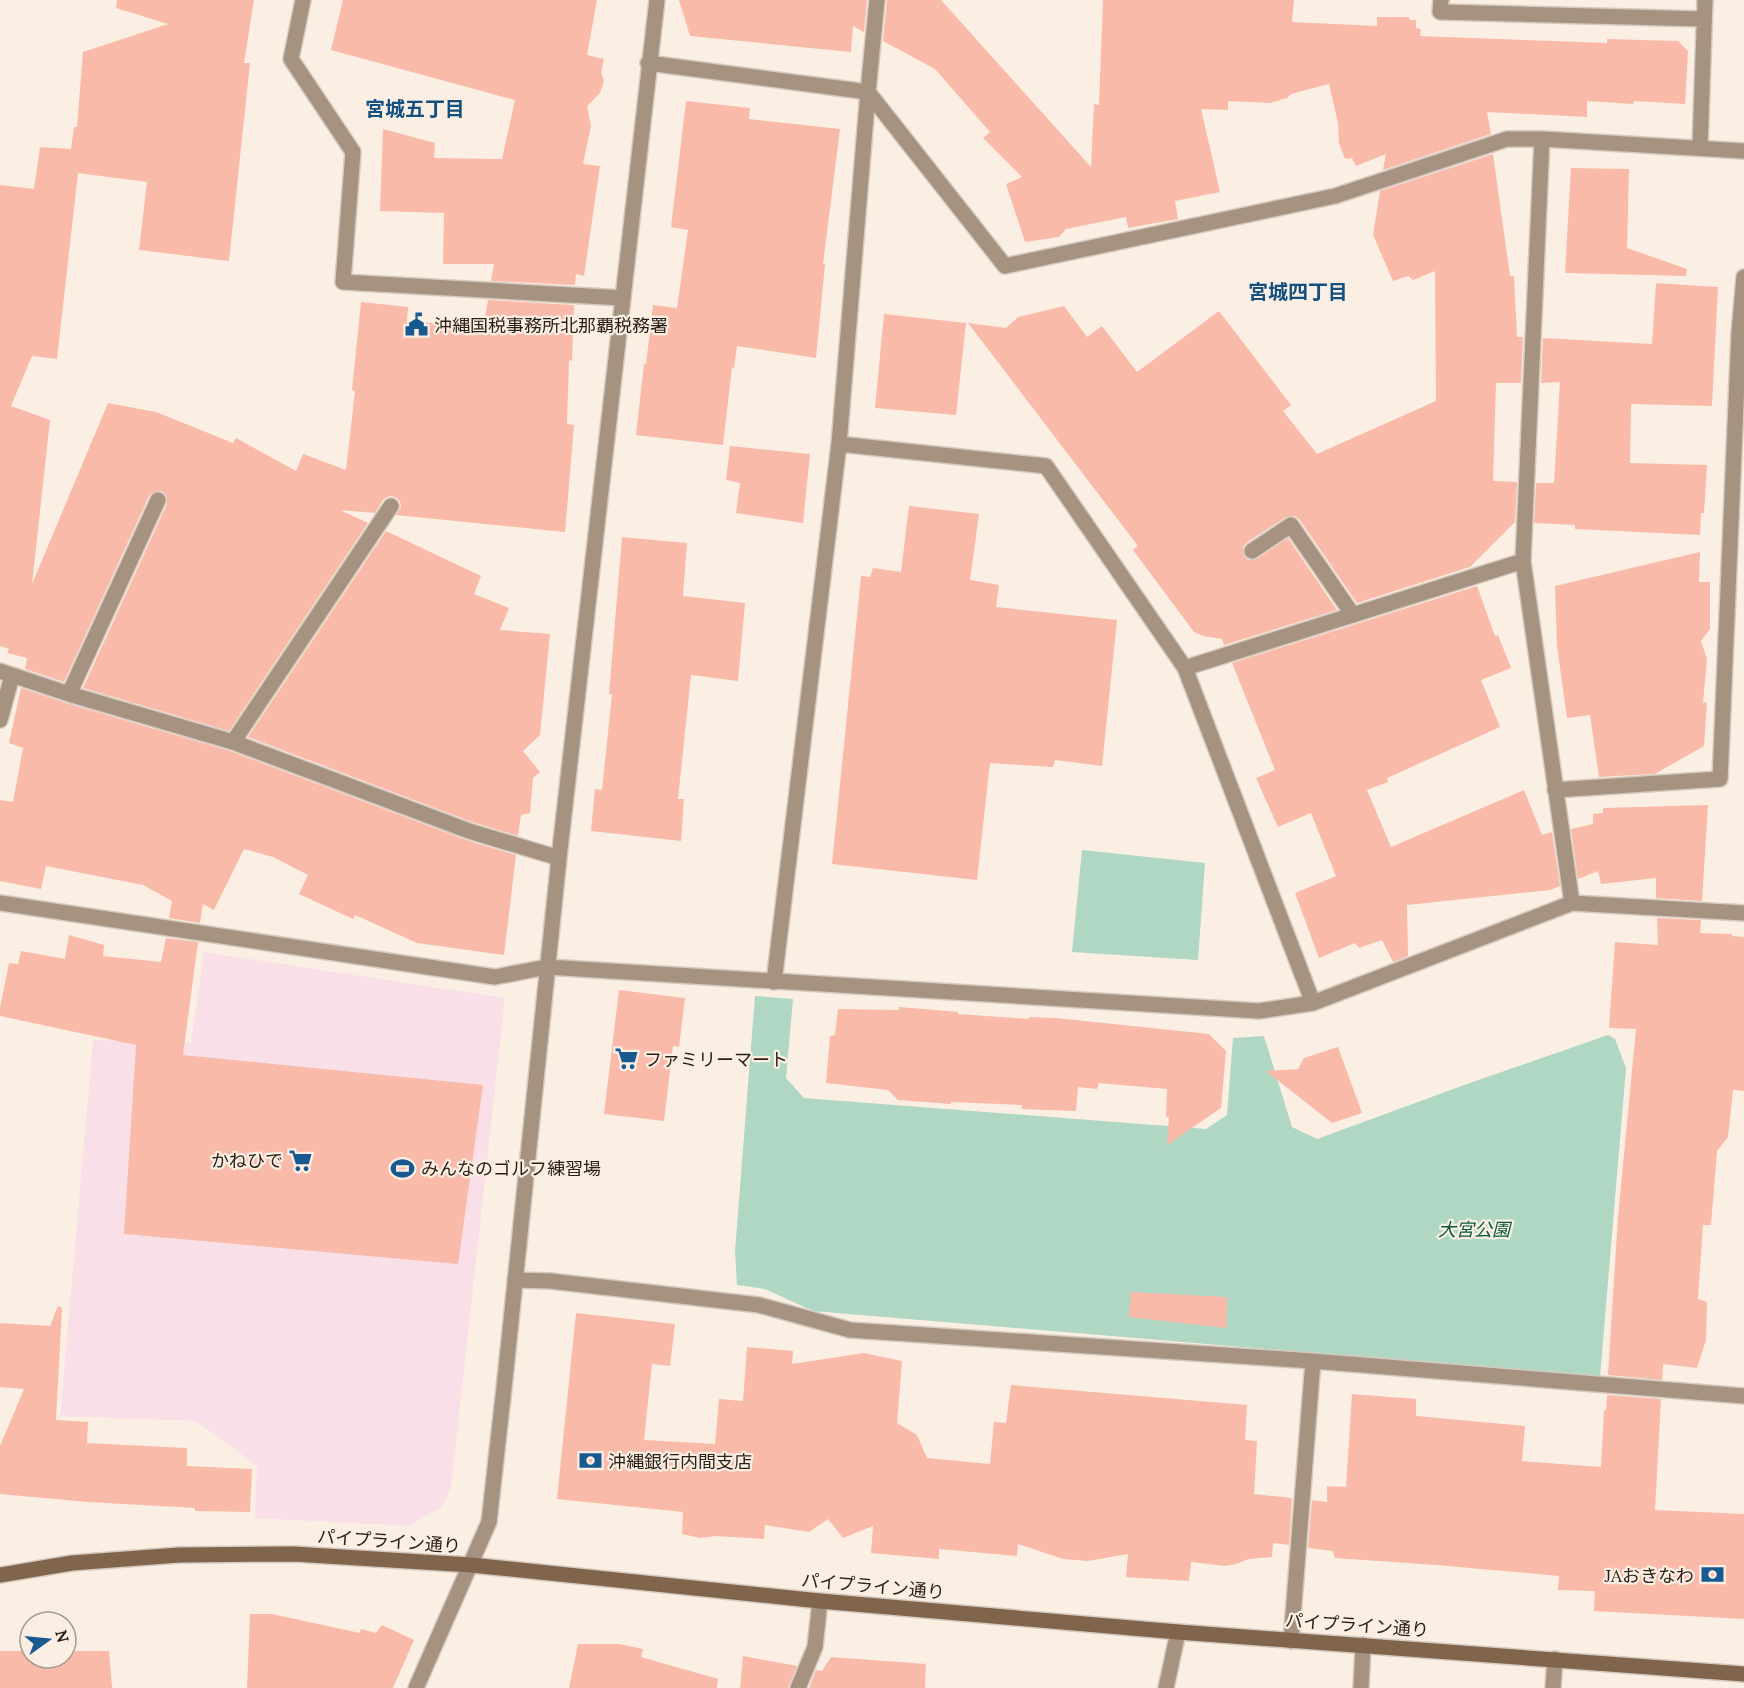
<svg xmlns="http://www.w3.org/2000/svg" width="1744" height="1688" font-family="Lora,'Noto Sans JP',serif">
  <rect width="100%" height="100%" fill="#fbefe4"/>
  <!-- commercial -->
  <path fill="#f9e0e8" d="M204 952 505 998 451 1489 442 1507 408 1526 255 1518 257 1466 196 1421 60 1416 93 1040 191 1043Z"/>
  <!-- green -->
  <path fill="#b0d7c4" d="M1082 850 1205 863 1198 960 1072 952Z
    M755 996 793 999 786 1078 804 1098 1206 1129 1227 1115 1233 1038 1264 1036 1292 1127 1317 1139 1467 1084 1608 1035 1615 1039 1626 1068 1600 1377 813 1311 765 1289 737 1285 735 1251Z"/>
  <!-- building -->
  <path fill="#f9baa9" d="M117 0H254L244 63H250L229 261 139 250 147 182 78 173 57 359 32 356 11 406 50 420 32 584 108 403 156 412 233 443 236 438 296 471 303 454 346 470 355 391 352 390 361 302 408 307 407 321 458 325 485 318 488 300 574 305 572 361 569 360 567 424 574 425 565 532 396 515 401 507 400 502 397 498 392 496 387 497 383 500 375 513 340 510 368 523 229 731 83 688 167 504 166 495 162 491 153 492 149 496 64 682 25 669 27 658 7 653 9 649 0 646V185L34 189 40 147 71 149 74 127H77L83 52 168 24 116 8Z
    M343 0H597L587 55 604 59 601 72 604 81 600 93 587 106 591 126 583 164 600 166 584 276 576 274 575 285 491 281 494 264H443L444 213 380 211 383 129 435 143 434 158 502 159 515 100 331 50Z
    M679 0H867L864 32 853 26 851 52 690 36Z
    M887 0H941L1091 167 1094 104 1099 105 1103 0H1294L1292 22 1377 26V17H1409L1410 20H1416V28L1421 29 1420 36 1607 43V39L1678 41 1688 51 1685 104 1634 101 1633 104 1587 101V117L1487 112 1491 134 1383 170 1386 154 1356 166 1352 158 1345 159 1339 143 1338 123 1329 84 1291 94 1287 98 1270 103 1228 101V110L1201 109 1220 192 1175 201 1178 219 1128 228 1126 217 1066 229 1059 237 1025 242 1006 184 1022 177 983 138 990 132 935 69 883 41Z
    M686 101 750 108 749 119 840 129 823 264H825L816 358 737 346 734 368 732 367 723 445 636 435 644 364H646L653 305 677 308 688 230 671 227Z
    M1493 154 1510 276H1514L1517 337H1523L1521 383H1496L1493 481 1517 482 1515 522 1470 567 1357 603 1299 519 1295 516 1286 517 1246 543 1243 547 1244 556 1248 560 1257 559 1288 538 1337 610 1224 645 1222 639 1203 636 1194 632 1133 550 1138 546 968 323 1006 328 1018 317 1064 306 1087 337 1102 326 1137 372 1219 311 1291 405 1283 411 1317 454 1436 401 1435 271 1413 280 1408 276 1393 281 1373 235 1380 191Z
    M1571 168 1629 169 1627 248 1687 269 1686 276 1565 273Z
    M1656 283 1718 287 1712 406 1631 404 1630 463 1707 465 1704 513H1701L1700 535 1575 529V525L1534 523 1536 483H1554L1560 382 1541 383 1543 338 1652 344Z
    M884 314 966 323 956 415 875 408Z
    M730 446 810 454 803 523 736 513 740 483 726 480Z
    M909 506 979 514 970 580 999 585 996 607 1117 620 1102 766 1055 760 1053 767 990 763 977 880 832 864 861 576 870 577 873 568 901 572Z
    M386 531 481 576 474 594 509 608 500 630 550 634 540 735 523 751 540 772 533 778 530 813 521 815 518 836 472 822 248 737Z
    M622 537 687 543 683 596 745 603 738 681 691 675 678 799H684L681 841 591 831 595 789 602 790 612 694H609Z
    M1700 552 1699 582H1710V629L1701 641 1707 659 1703 703 1707 702 1704 746 1655 774 1599 777 1590 715 1567 718 1557 646 1555 586Z
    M1477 586 1495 636 1498 635 1511 668 1481 680 1500 727 1387 778 1388 782 1367 790 1391 847 1524 790 1542 835 1552 832 1560 886 1550 890 1407 905 1408 956 1393 962 1382 940 1359 948 1355 943 1319 958 1295 893 1336 876 1311 813 1278 827 1256 778 1275 770 1232 663Z
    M21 688 66 703 230 751 466 840 516 855 504 955 417 943 355 915 353 919 299 894 308 875 273 857 244 849 214 910 203 904 200 923 169 918 172 901 143 885 46 866 41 889 0 881V800L13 802 23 748 9 743Z
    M1708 805 1702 901 1656 898V878L1601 884 1598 871 1578 879 1571 829 1593 824V814L1603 813V808Z
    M1657 918 1701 920 1700 933 1732 934V936L1744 937V1091L1733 1090 1728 1137 1717 1151 1711 1225H1703L1698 1299 1707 1302 1706 1340 1697 1368 1663 1364 1662 1380 1608 1375 1618 1217 1636 1029 1609 1028 1615 942 1658 945Z
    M69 935 104 945 103 956 161 962 166 938 198 942 183 1055 483 1085 458 1264 124 1234 136 1045 0 1016V1008L9 963 18 964 21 951 65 959Z
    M619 990 685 998 679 1047 673 1046 664 1121 604 1114Z
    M899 1007 958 1012V1014L1029 1019V1017L1056 1018 1209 1034 1226 1051 1221 1108 1167 1145 1169 1117H1166L1167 1089 1099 1083 1097 1089 1078 1087 1076 1111 1022 1109V1105L951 1102V1104L898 1100 888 1090 826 1083 830 1036 835 1035 838 1009 899 1010Z
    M1338 1047 1362 1113 1332 1123 1266 1071 1298 1069 1304 1058Z
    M1131 1292 1227 1297 1226 1328 1129 1317Z
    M58 1306 62 1308 56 1420 88 1422 87 1443 187 1448V1466L252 1469 250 1512 195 1511V1508L88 1502 0 1494V1446L24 1389 0 1387V1323L50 1326Z
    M576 1313 675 1324 670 1366 652 1364 644 1440 715 1444 719 1399 743 1401 747 1347 793 1351 792 1364 864 1353 902 1361 897 1423 917 1435 927 1458 990 1464 994 1422 1006 1423 1011 1385 1247 1405 1245 1440 1257 1441 1254 1494 1292 1498 1289 1545 1273 1543 1272 1557 1249 1559 1236 1564 1225 1566 1191 1562 1189 1581 1126 1577 1128 1554 1088 1561 1063 1559 1018 1544 1017 1556 939 1549V1559L871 1553 873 1526 843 1538 828 1519 809 1532 765 1525 764 1539 716 1536 700 1538 682 1534 683 1512 557 1499Z
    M1352 1394 1416 1399V1416L1525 1426 1522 1461 1601 1467 1604 1410 1606 1411 1607 1395 1661 1399 1655 1510 1744 1514V1619L1594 1611 1595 1591 1558 1590 1559 1576 1436 1565 1335 1558 1333 1551 1308 1548 1312 1500 1327 1502V1486L1346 1487Z
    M250 1614H272L360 1633 361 1629 376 1633 382 1625 414 1640 393 1688H247Z
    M578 1644H619L643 1649 641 1657 718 1679 717 1688H569Z
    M0 1651H30V1658H66V1651H109L112 1688H0Z
    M743 1656 797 1666 788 1688H740Z
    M831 1657 926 1664 925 1688H809L816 1670 822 1671Z"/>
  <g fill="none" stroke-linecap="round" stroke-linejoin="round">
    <defs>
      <path id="minor" d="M303 0 291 59 353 152 343 282 623 298
        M1441 0 1440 12 1704 19
        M648 63 868 92 1005 266 1335 196 1507 139H1542L1744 151
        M1542 139 1523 561 1572 903
        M1700 148 1705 0
        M839 444 1046 466 1185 668 1313 1003
        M1252 551 1291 525 1353 615
        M1185 668 1523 561
        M0 671 69 694 233 742 469 831 559 858
        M69 694 158 500
        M0 720 12 676
        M233 742 391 506
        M1555 790 1720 779 1739 333 1744 277
        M0 903 495 977 547 967 1259 1011 1313 1003 1572 903 1744 913
        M774 982 839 444 868 92 877 0
        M515 1280 550 1281 759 1305 850 1330 1313 1361 1744 1396
        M1291 1641 1313 1361
        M416 1688 489 1522 505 1379 559 858 657 0
        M798 1688 815 1647 820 1601
        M1166 1688 1178 1632
        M1361 1688 1363 1645
        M1553 1688 1555 1659"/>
      <path id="secondary" d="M0 1575 72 1563 179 1555 294 1554 471 1565 820 1601 1178 1632 1744 1674"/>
    </defs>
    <!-- minor casing -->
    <use href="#minor" stroke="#d5cabf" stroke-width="18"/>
    <!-- secondary casing -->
    <use href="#secondary" stroke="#d5cabf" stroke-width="18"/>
    <!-- minor -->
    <use href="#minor" stroke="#a69281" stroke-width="15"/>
    <!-- secondary -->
    <use href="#secondary" stroke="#81644c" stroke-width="15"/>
  </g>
  <!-- icons -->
  <defs>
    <symbol id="civic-bare" viewBox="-9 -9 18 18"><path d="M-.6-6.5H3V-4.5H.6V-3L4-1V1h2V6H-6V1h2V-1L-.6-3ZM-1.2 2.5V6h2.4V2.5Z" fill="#185a8f" stroke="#fbefe4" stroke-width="2.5" paint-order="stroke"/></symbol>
    <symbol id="supermarket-bare" viewBox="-9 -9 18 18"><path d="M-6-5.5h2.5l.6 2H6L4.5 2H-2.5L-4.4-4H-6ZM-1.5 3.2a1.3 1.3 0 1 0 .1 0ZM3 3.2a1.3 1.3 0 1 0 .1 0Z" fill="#185a8f" stroke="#fbefe4" stroke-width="2.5" paint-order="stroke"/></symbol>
    <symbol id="stadium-bare" viewBox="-9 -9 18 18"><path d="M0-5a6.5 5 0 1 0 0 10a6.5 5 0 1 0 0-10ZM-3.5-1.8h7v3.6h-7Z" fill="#185a8f" stroke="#fbefe4" stroke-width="2.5" paint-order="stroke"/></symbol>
    <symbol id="bank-bare" viewBox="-9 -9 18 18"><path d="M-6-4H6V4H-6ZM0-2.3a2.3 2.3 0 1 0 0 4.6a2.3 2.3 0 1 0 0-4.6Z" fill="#185a8f" stroke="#fbefe4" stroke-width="2.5" paint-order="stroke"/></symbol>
  </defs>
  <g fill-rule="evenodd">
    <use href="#civic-bare" x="400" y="308" width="33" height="33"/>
    <use href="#supermarket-bare" x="610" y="1042" width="33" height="33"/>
    <use href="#supermarket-bare" x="284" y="1144" width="33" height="33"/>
    <use href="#stadium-bare" x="386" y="1152" width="33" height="33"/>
    <use href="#bank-bare" x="574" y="1444" width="33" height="33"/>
    <use href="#bank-bare" x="1696" y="1558" width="33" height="33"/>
  </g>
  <g text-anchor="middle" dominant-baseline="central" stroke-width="4.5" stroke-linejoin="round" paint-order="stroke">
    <!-- poi labels -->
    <g font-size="18" fill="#2a1f15" stroke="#fbefe4" text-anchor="start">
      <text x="434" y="325">沖縄国税事務所北那覇税務署</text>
      <text x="644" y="1059">ファミリーマート</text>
      <text x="283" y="1160" text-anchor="end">かねひで</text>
      <text x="421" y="1168">みんなのゴルフ練習場</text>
      <text x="608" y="1461">沖縄銀行内間支店</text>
      <text x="1694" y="1575" text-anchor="end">JAおきなわ</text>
    </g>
    <!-- park labels -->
    <g font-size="18" font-style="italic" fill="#075a40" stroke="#fbefe4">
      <text x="1474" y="1229">大宮公園</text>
    </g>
    <!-- street labels -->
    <g font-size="18" fill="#2a1f15" stroke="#fbefe4">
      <text transform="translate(389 1541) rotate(4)">パイプライン通り</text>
      <text transform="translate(873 1586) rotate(5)">パイプライン通り</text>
      <text transform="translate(1357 1625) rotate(4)">パイプライン通り</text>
    </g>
    <!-- neighbourhood labels -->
    <g font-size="20" font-weight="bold" fill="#135080" stroke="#fbefe4">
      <text x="415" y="108">宮城五丁目</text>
      <text x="1298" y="291">宮城四丁目</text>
    </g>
  </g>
  <!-- north arrow -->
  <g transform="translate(48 1640) rotate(75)"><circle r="28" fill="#fbefe4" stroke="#a79c91" stroke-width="1.5"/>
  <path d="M0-4.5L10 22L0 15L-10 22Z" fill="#185a8f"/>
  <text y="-9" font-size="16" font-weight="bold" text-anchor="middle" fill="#2a1f15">N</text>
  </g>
</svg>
